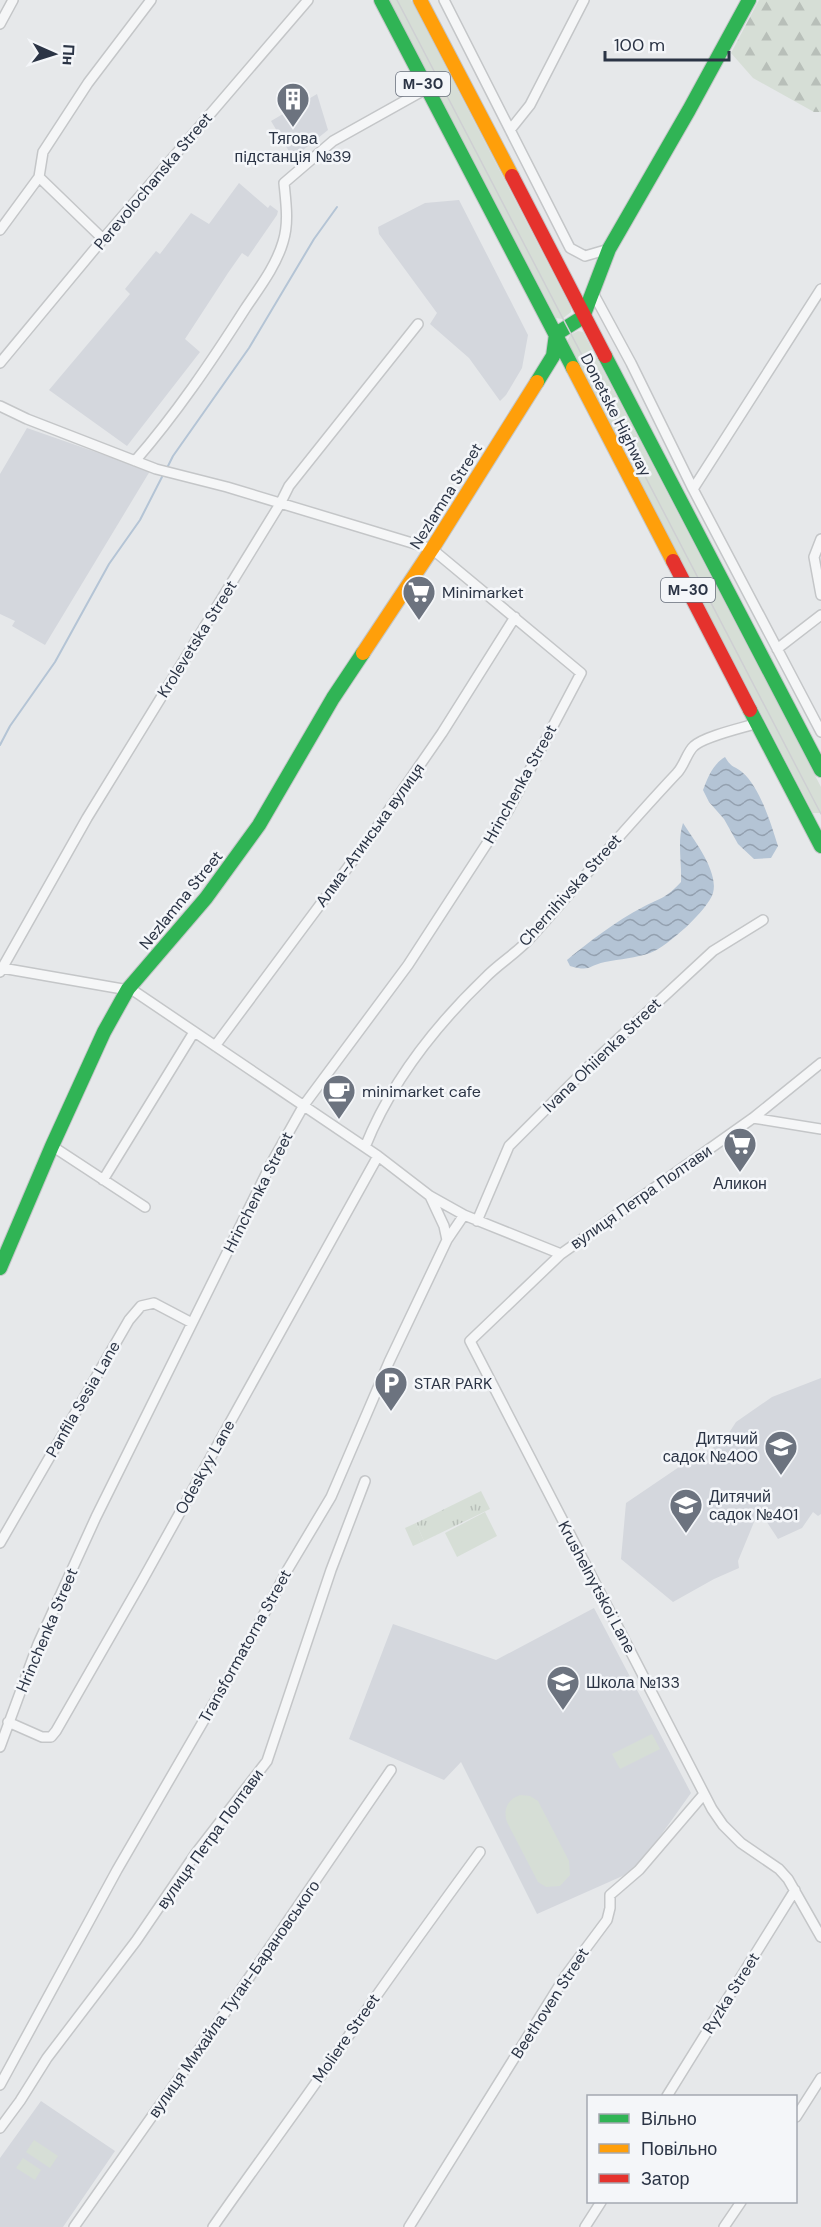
<svg xmlns="http://www.w3.org/2000/svg" width="821" height="2227" font-family="'DM Sans',sans-serif">
  <defs>
    <pattern id="forest-firs" width="22" height="20" patternUnits="userSpaceOnUse" patternTransform="scale(1.5)"><rect width="22" height="20" fill="#d6ded6"/><path d="M5 1l3.5 6h-7zM16 11l3.5 6h-7z" fill="#b8bfb9"/></pattern>
    <pattern id="park-tufts" width="24" height="20" patternUnits="userSpaceOnUse" patternTransform="scale(1.5)"><rect width="24" height="20" fill="#d6ded6"/><path d="M3 7l-1-3M5 7V3M7 7l1-3M15 17l-1-3M17 17v-4M19 17l1-3" fill="none" stroke="#b8bfb9"/></pattern>
    <pattern id="water-waves" width="16" height="10" patternUnits="userSpaceOnUse" patternTransform="scale(1.5)"><rect width="16" height="10" fill="#b4c4d5"/><path d="M0 5q4-4 8 0t8 0" fill="none" stroke="#93a0af"/></pattern>
  </defs>
  <rect width="100%" height="100%" fill="#e6e8ea"/>
  <!-- built -->
  <path fill="#d4d7dd" d="M317 94 328 130 293 158 271 121Z
    M239 183 268 208 270 205 278 211 277 215 248 257 242 253 228 273 185 339 200 352 127 446 49 390 130 294 125 289 156 251 160 254 191 213 209 224Z
    M459 200 528 335 522 368 506 395 500 401 469 358 430 324 437 313 379 234 378 227 425 203Z
    M27 428 150 471 45 645 12 626 15 621 0 614V474Z
    M821 1378V1514L818 1516 813 1512 802 1528 778 1539 759 1510 738 1561 739 1568 714 1579 673 1602 621 1559 626 1503 682 1465 723 1442 736 1422 772 1397Z
    M594 1608 691 1793 636 1870 537 1914 461 1762 444 1780 349 1739 393 1624 496 1660Z
    M41 2101 115 2151 63 2227H0V2158Z"/>
  <!-- grass -->
  <path fill="#d6ded6" d="M389 0H411L571 308V312L562 319 556 318Z
    M578 331 583 332 821 787V813H813L567 342 570 335Z
    M485 1512 497 1536 457 1557 445 1533Z
    M416 1523 424 1541 413 1546 405 1528Z
    M652 1734 660 1749 620 1769 612 1754Z
    M520 1795 530 1796 538 1801 569 1861 570 1875 560 1886 546 1887 538 1882 507 1822C503 1809 507 1800 520 1795Z
    M34 2140 58 2156 50 2168 26 2152Z
    M23 2158 41 2170 35 2180 16 2168Z"/>
  <!-- forest -->
  <path fill="url(#forest-firs)" d="M759 0H821V112H814L753 78 731 53Z"/>
  <!-- park -->
  <path fill="url(#park-tufts)" d="M481 1491 490 1509 424 1541 416 1523Z"/>
  <!-- water -->
  <path fill="url(#water-waves)" d="M725 757C733 770 734 765 742 772 760 787 771 824 778 846L771 858 754 859 738 844 724 819 709 802 703 790C708 777 713 764 725 757Z
    M683 823C694 840 719 872 713 893 708 910 667 947 650 953 636 958 620 959 605 962 587 966 591 972 570 966L567 960C590 941 616 921 643 907 662 897 665 899 681 882 682 863 677 842 683 823Z"/>
  <g fill="none" stroke-linecap="round" stroke-linejoin="round">
    <!-- stream -->
    <path stroke="#b4c4d5" stroke-width="2" d="M167 468 173 456 249 348 314 239 337 207
      M0 745 10 726 55 662 109 564 140 520 164 473"/>
    <defs>
      <path id="street" d="M444 0 570 248 585 256 609 249
        M0 24 13 0
        M510 130 530 105 584 0
        M39 177 103 239
        M0 230 39 177 43 152 88 83 151 0
        M592 291 631 363 693 489 821 732
        M0 363 103 239 308 0
        M0 406 27 419 156 469 227 487 432 549 581 673 508 811 408 965 304 1105 272 1162 96 1517 38 1644 0 1747
        M135 461C176 414 211 362 245 309 259 288 276 266 283 242 289 223 286 203 284 183L333 141 426 89
        M693 489 821 289
        M821 539 814 557 821 595
        M777 649 821 615
        M2 968 134 991 378 1156 430 1196 464 1215 561 1254
        M0 972 87 818 280 504 289 486 418 324
        M215 1046 366 843 442 733 515 617
        M821 1063 753 1118 561 1254 470 1341 712 1809 723 1825 741 1843 779 1869 788 1879 821 1937
        M753 1118 821 1129
        M52 1146 145 1207
        M365 1147C391 1082 435 1026 485 978 499 963 519 952 532 936 581 881 627 826 677 773 684 766 687 752 694 746 705 736 742 728 758 723
        M103 1180 194 1032
        M477 1221 509 1146 590 1065 713 951 763 920
        M447 1240 464 1215
        M0 1543 129 1320 141 1306 154 1303 192 1323
        M8 1722 42 1737H51L56 1731 142 1581 378 1156
        M0 2085 117 1870 247 1646 288 1569 331 1497 389 1362 447 1240 444 1226 430 1196
        M667 2096 795 1890
        M796 2117 821 2078
        M0 2128 20 2101 47 2058 136 1941 196 1853 267 1761 331 1570 365 1481
        M74 2227 229 2007 391 1770
        M213 2227C261 2158 311 2092 358 2022 398 1965 439 1908 480 1852
        M409 2227 566 1975 607 1920 610 1908V1895L639 1870 704 1794
        M585 2227 601 2202
        M724 2227 741 2202"/>
      <path id="fast" d="M381 0 573 368
        M605 356 821 770
        M537 382 553 356 556 334 583 317 609 249 689 110 749 0
        M750 710 821 846
        M0 1268 52 1146 104 1032 128 989 206 898 259 825 333 698 363 653"/>
      <path id="slow" d="M420 0 512 176
        M573 368 673 561
        M363 653 432 549 537 382"/>
      <path id="jam" d="M512 176 605 356
        M673 561 750 710"/>
    </defs>
    <!-- street casing -->
    <use href="#street" stroke="#c4c6c8" stroke-width="12"/>
    <!-- fast casing -->
    <use href="#fast" stroke="#c4c6c8" stroke-width="16"/>
    <!-- slow casing -->
    <use href="#slow" stroke="#c4c6c8" stroke-width="16"/>
    <!-- jam casing -->
    <use href="#jam" stroke="#c4c6c8" stroke-width="16"/>
    <!-- street -->
    <use href="#street" stroke="#f5f6f7" stroke-width="9"/>
    <!-- fast -->
    <use href="#fast" stroke="#30b455" stroke-width="14"/>
    <!-- slow -->
    <use href="#slow" stroke="#ff9f0a" stroke-width="14"/>
    <!-- jam -->
    <use href="#jam" stroke="#e5322d" stroke-width="14"/>
    <!-- tram -->
    <path stroke="#cecfd2" stroke-width="1.5" d="M397 0 821 814"/>
  </g>
  <!-- icons -->
  <defs>
    <symbol id="building-pin" viewBox="-11 -11 22 30"><path d="M0 17L-7.5 6A9.5 9.5 0 1 1 7.5 6Z" fill="#6c737f" stroke="#f4f6f9"/><path d="M-4-6H4V6H1V3H-1V6H-4ZM-2.5-4.3h1.7v1.8h-1.7ZM.8-4.3h1.7v1.8H.8ZM-2.5-1h1.7V.8h-1.7ZM.8-1h1.7V.8H.8Z" fill="#fff"/></symbol>
    <symbol id="supermarket-pin" viewBox="-11 -11 22 30"><path d="M0 17L-7.5 6A9.5 9.5 0 1 1 7.5 6Z" fill="#6c737f" stroke="#f4f6f9"/><path d="M-6-5.5h2.5l.6 2H6L4.5 2H-2.5L-4.4-4H-6ZM-1.5 3.2a1.3 1.3 0 1 0 .1 0ZM3 3.2a1.3 1.3 0 1 0 .1 0Z" fill="#fff"/></symbol>
    <symbol id="cafe-pin" viewBox="-11 -11 22 30"><path d="M0 17L-7.5 6A9.5 9.5 0 1 1 7.5 6Z" fill="#6c737f" stroke="#f4f6f9"/><path d="M-5.5-4.5H6V0H3Q3 3.5 0 3.5H-2.5Q-5.5 3.5-5.5 0ZM3-3.2v2h1.7v-2ZM-6 4.5H4V6H-6Z" fill="#fff"/></symbol>
    <symbol id="parking-pin" viewBox="-11 -11 22 30"><path d="M0 17L-7.5 6A9.5 9.5 0 1 1 7.5 6Z" fill="#6c737f" stroke="#f4f6f9"/><path d="M-3.5-5.5H1a3.5 3.5 0 0 1 0 7H-1V5.5H-3.5ZM-1-3.4V-.6H.8a1.4 1.4 0 0 0 0-2.8Z" fill="#fff"/></symbol>
    <symbol id="school-pin" viewBox="-11 -11 22 30"><path d="M0 17L-7.5 6A9.5 9.5 0 1 1 7.5 6Z" fill="#6c737f" stroke="#f4f6f9"/><path d="M0-5L7-2L0 1L-7-2ZM-4 1L0 2.5L4 1V4Q0 6-4 4Z" fill="#fff"/></symbol>
  </defs>
  <g fill-rule="evenodd">
    <use href="#building-pin" x="274" y="80" width="38" height="52"/>
    <use href="#supermarket-pin" x="400" y="573" width="38" height="52"/>
    <use href="#cafe-pin" x="320" y="1072" width="38" height="52"/>
    <use href="#supermarket-pin" x="721" y="1125" width="38" height="52"/>
    <use href="#parking-pin" x="372" y="1364" width="38" height="52"/>
    <use href="#school-pin" x="762" y="1428" width="38" height="52"/>
    <use href="#school-pin" x="667" y="1486" width="38" height="52"/>
    <use href="#school-pin" x="544" y="1663" width="38" height="52"/>
  </g>
  <g text-anchor="middle" dominant-baseline="central" stroke-width="5" stroke-linejoin="round" paint-order="stroke">
    <!-- shield labels -->
    <g fill="#f4f6f9" stroke="#676e7b" stroke-width="1.5">
      <rect x="396" y="72" width="54" height="24" rx="4.5"/>
      <rect x="661" y="578" width="54" height="24" rx="4.5"/>
    </g>
    <g font-size="15" font-weight="bold" fill="#2b3445">
      <text x="423" y="84">М-30</text>
      <text x="688" y="590">М-30</text>
    </g>
    <!-- poi labels -->
    <g font-size="16" fill="#2b3445" stroke="#f4f6f9" text-anchor="start">
      <text x="293" y="138" text-anchor="middle">Тягова<tspan x="293" dy="18">пiдстанцiя №39</tspan></text>
      <text x="442" y="592">Minimarket</text>
      <text x="362" y="1091">minimarket cafe</text>
      <text x="740" y="1183" text-anchor="middle">Аликон</text>
      <text x="414" y="1383">STAR PARK</text>
      <text x="758" y="1438" text-anchor="end">Дитячий<tspan x="758" dy="18">садок №400</tspan></text>
      <text x="709" y="1496">Дитячий<tspan x="709" dy="18">садок №401</tspan></text>
      <text x="586" y="1682">Школа №133</text>
    </g>
    <!-- street labels -->
    <g font-size="16" fill="#2b3445" stroke="#f4f6f9">
      <text transform="translate(153 181) rotate(-50)">Perevolochanska Street</text>
      <text transform="translate(616 415) rotate(63)">Donetske Highway</text>
      <text transform="translate(446 496) rotate(-58)">Nezlamna Street</text>
      <text transform="translate(197 639) rotate(-58)">Krolevetska Street</text>
      <text transform="translate(520 784) rotate(-61)">Hrinchenka Street</text>
      <text transform="translate(370 835) rotate(-54)">Алма-Атинська вулиця</text>
      <text transform="translate(570 890) rotate(-48)">Chernihivska Street</text>
      <text transform="translate(181 900) rotate(-51)">Nezlamna Street</text>
      <text transform="translate(602 1055) rotate(-44)">Ivana Ohiienka Street</text>
      <text transform="translate(258 1192) rotate(-63)">Hrinchenka Street</text>
      <text transform="translate(641 1197) rotate(-35)">вулиця Петра Полтави</text>
      <text transform="translate(83 1399) rotate(-60)">Panfila Sesia Lane</text>
      <text transform="translate(205 1467) rotate(-61)">Odeskyy Lane</text>
      <text transform="translate(597 1587) rotate(62)">Krushelnytskoi Lane</text>
      <text transform="translate(47 1630) rotate(-67)">Hrinchenka Street</text>
      <text transform="translate(245 1646) rotate(-61)">Transformatorna Street</text>
      <text transform="translate(210 1839) rotate(-54)">вулиця Петра Полтави</text>
      <text transform="translate(731 1993) rotate(-58)">Ryzka Street</text>
      <text transform="translate(234 1999) rotate(-55)">вулиця Михайла Туган-Барановського</text>
      <text transform="translate(550 2003) rotate(-57)">Beethoven Street</text>
      <text transform="translate(346 2038) rotate(-55)">Moliere Street</text>
    </g>
  </g>
  <!-- legend -->
  <rect x="587" y="2095" width="210" height="108" fill="#f4f6f9" stroke="#a4a8b1" stroke-width="1.5"/>
  <rect x="599" y="2114" width="30" height="9" fill="#30b455" stroke="#a4a8b1" stroke-width="1.5"/>
  <text x="641" y="2125" font-size="18" fill="#2b3445">Вільно</text>
  <rect x="599" y="2144" width="30" height="9" fill="#ff9f0a" stroke="#a4a8b1" stroke-width="1.5"/>
  <text x="641" y="2155" font-size="18" fill="#2b3445">Повільно</text>
  <rect x="599" y="2174" width="30" height="9" fill="#e5322d" stroke="#a4a8b1" stroke-width="1.5"/>
  <text x="641" y="2185" font-size="18" fill="#2b3445">Затор</text>
  <!-- north arrow -->
  <g transform="translate(54 54) rotate(93)" stroke="#f4f6f9" stroke-width="4.5" paint-order="stroke">
  <path d="M0-4.5L10 22L0 15L-10 22Z" fill="#2b3445"/>
  <text y="-9" font-size="16" font-weight="bold" text-anchor="middle" fill="#2b3445">Пн</text>
  </g>
  <!-- scale -->
  <path d="M605 51v9h124v-9" fill="none" stroke="#2b3445" stroke-width="3"/>
  <text x="614" y="51" font-size="18" fill="#2b3445" stroke="#f4f6f9" stroke-width="4.5" paint-order="stroke">100 m</text>
</svg>
